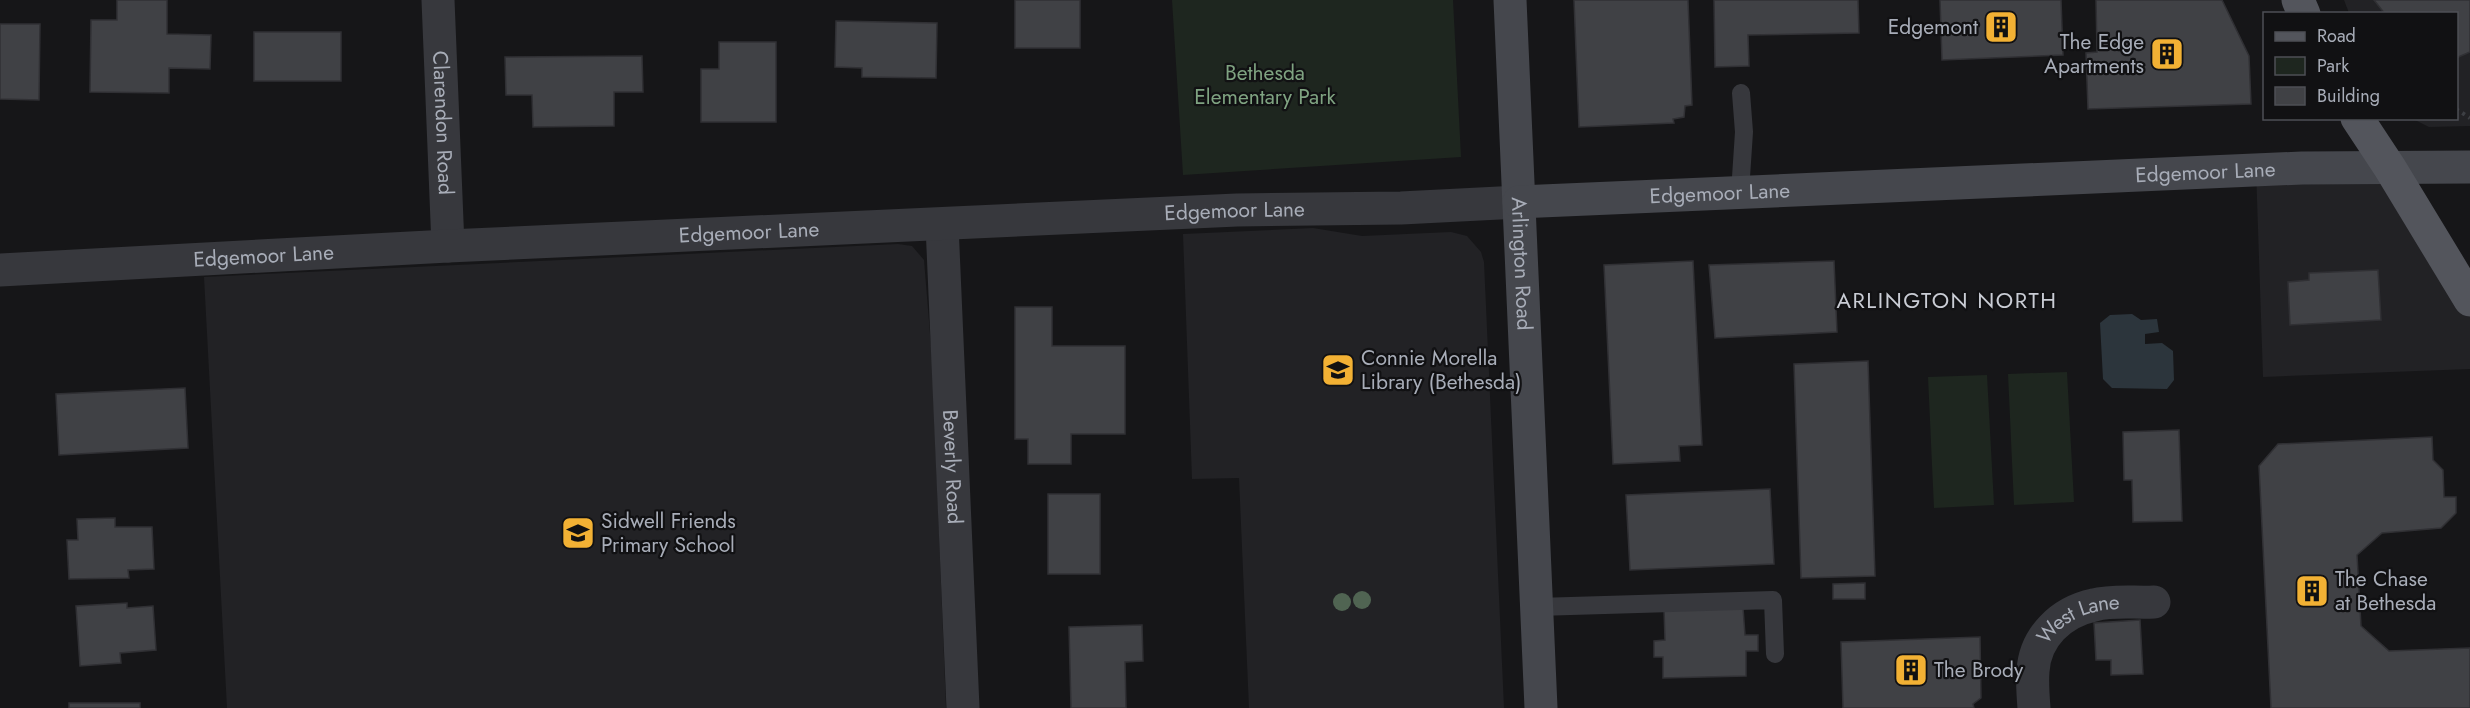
<svg xmlns="http://www.w3.org/2000/svg" width="2470" height="708" font-family="Jost,sans-serif">
  <rect width="100%" height="100%" fill="#161618"/>
  <!-- built -->
  <path fill="#222225" d="M2344 0H2470V126L2429 127 2413 119 2456 118V14L2349 13Z
    M2390 168 2470 300V369L2263 377 2256 169Z
    M1313 228 1362 236 1451 232 1467 236 1481 252 1484 262 1504 708H1249L1239 478 1192 479 1183 234Z
    M898 244 912 246 924 260 932 358 946 708H227L204 277Z"/>
  <!-- green -->
  <path fill="#1e261f" d="M1172 0H1453L1461 157 1183 175Z
    M2067 372 2074 502 2014 505 2008 374Z
    M1987 375 1994 505 1934 508 1928 377Z"/>
  <!-- water -->
  <path fill="#2c353c" d="M2132 314 2141 320 2157 319 2159 332 2145 334V344L2162 343 2173 351 2174 380 2167 389 2112 388 2103 379 2100 323 2110 315Z"/>
  <!-- building -->
  <path fill="#404145" stroke="#303034" stroke-width="1.5" d="M117 0H167V34L211 35 210 69 169 68V93L90 92 91 20H117Z
    M1015 0H1080V48H1015Z
    M1574 0H1688L1692 105 1685 106 1684 117 1673 119 1674 123 1579 127Z
    M1714 0H1858L1859 33 1748 35 1749 66 1715 67Z
    M1940 0H2061L2063 55 1942 60Z
    M2096 0H2222L2249 56 2251 104 2088 109 2086 53 2097 52Z
    M2374 0H2470V52L2456 58V14H2385Z
    M836 21 937 23 936 78 862 77V68L835 67Z
    M0 24H40L39 100 0 99Z
    M254 32H341V81H254Z
    M719 42H776V122H701V69H719Z
    M642 56 643 92H614V126L533 127 532 95H506L505 57Z
    M1693 261 1702 445 1679 446 1680 461 1613 464 1604 265Z
    M1834 261 1837 332 1715 338 1709 265Z
    M2378 270 2381 320 2290 325 2288 282 2309 280V273Z
    M1015 307H1052V346H1125V434H1071V464H1028V439H1015Z
    M1868 361 1875 576 1801 578 1794 364Z
    M185 388 188 448 59 455 56 394Z
    M2179 430 2182 521 2133 522 2132 480H2124L2123 432Z
    M2432 437 2433 460 2443 470 2444 497H2456V513L2441 528 2382 533 2357 555 2361 626 2389 651 2470 648V708H2271L2259 466 2278 444Z
    M1770 489 1774 564 1630 570 1626 495Z
    M1048 494H1100V574H1048Z
    M115 518V527H152L154 569 128 570 129 578 69 579 67 540H78L77 519Z
    M1865 583V599H1833V584Z
    M127 603V608L153 606 156 650 120 653 121 663 80 666 76 606Z
    M1743 608 1745 635H1758V651H1746V676L1663 678V657H1654V641L1665 640 1664 609Z
    M2140 620 2143 674 2111 675V660H2096L2094 623Z
    M1142 625 1143 661 1125 662 1126 708H1071L1069 627Z
    M1980 637 1981 698 1973 704 1974 708H1843L1841 642Z
    M69 703H140V708H69Z"/>
  <g fill="none" stroke-linecap="round" stroke-linejoin="round">
    <!-- path -->
    <path stroke="#3d3f44" stroke-width="4" stroke-dasharray="3 4.5" stroke-linecap="butt" d="M2456 109 2470 118"/>
    <!-- lane -->
    <path stroke="#37383d" stroke-width="18" d="M1740 192 1744 132 1741 93
      M1537 607 1773 600 1775 654"/>
    <!-- street -->
    <g stroke="#37383d" stroke-width="33">
      <path id="s1" d="M438 0 448 246"/>
      <path id="s2" d="M942 225 963 708"/>
      <path id="s3" d="M0 270 448 246 1237 210 1401 208 1519 202"/>
      <path id="s4" d="M2034 708C2033 696 2032 683 2033 671 2035 637 2061 612 2094 605 2112 600 2135 603 2154 602"/>
    </g>
    <!-- secondary -->
    <g stroke="#45474d" stroke-width="33">
      <path id="s5" d="M1510 0 1541 708"/>
      <path id="s6" d="M1519 202 2302 168 2470 167"/>
    </g>
    <!-- primary -->
    <path stroke="#53555c" stroke-width="33" d="M2298 0 2304 14
      M2357 118 2390 168 2470 300"/>
  </g>
  <!-- trees -->
  <g fill="#506452">
    <circle cx="1362" cy="600" r="9"/>
    <circle cx="1342" cy="602" r="9"/>
  </g>
  <!-- icons -->
  <defs>
    <symbol id="building-square" viewBox="-11 -11 22 22"><rect x="-9" y="-9" width="18" height="18" rx="4" fill="#f2b134" stroke="#111113"/><path d="M-4-6H4V6H1V3H-1V6H-4ZM-2.5-4.3h1.7v1.8h-1.7ZM.8-4.3h1.7v1.8H.8ZM-2.5-1h1.7V.8h-1.7ZM.8-1h1.7V.8H.8Z" fill="#111"/></symbol>
    <symbol id="school-square" viewBox="-11 -11 22 22"><rect x="-9" y="-9" width="18" height="18" rx="4" fill="#f2b134" stroke="#111113"/><path d="M0-5L7-2L0 1L-7-2ZM-4 1L0 2.5L4 1V4Q0 6-4 4Z" fill="#111"/></symbol>
  </defs>
  <g fill-rule="evenodd">
    <use href="#building-square" x="1982" y="8" width="38" height="38"/>
    <use href="#building-square" x="2148" y="35" width="38" height="38"/>
    <use href="#school-square" x="1319" y="351" width="38" height="38"/>
    <use href="#school-square" x="559" y="514" width="38" height="38"/>
    <use href="#building-square" x="2293" y="572" width="38" height="38"/>
    <use href="#building-square" x="1892" y="651" width="38" height="38"/>
  </g>
  <g text-anchor="middle" dominant-baseline="central" stroke-width="4.5" stroke-linejoin="round" paint-order="stroke">
    <!-- poi labels -->
    <g font-size="21" fill="#a8adb8" stroke="#111113" text-anchor="start">
      <text x="1978" y="27" text-anchor="end">Edgemont</text>
      <text x="2144" y="42" text-anchor="end">The Edge<tspan x="2144" dy="24">Apartments</tspan></text>
      <text x="1361" y="358">Connie Morella<tspan x="1361" dy="24">Library (Bethesda)</tspan></text>
      <text x="601" y="521">Sidwell Friends<tspan x="601" dy="24">Primary School</tspan></text>
      <text x="2335" y="579">The Chase<tspan x="2335" dy="24">at Bethesda</tspan></text>
      <text x="1934" y="670">The Brody</text>
    </g>
    <!-- park labels -->
    <g font-size="21" fill="#7fa381" stroke="#111113">
      <text x="1265" y="73">Bethesda<tspan x="1265" dy="24">Elementary Park</tspan></text>
    </g>
    <!-- street labels -->
    <g font-size="21" fill="#a8adb8" stroke="#111113">
      <text stroke="none"><textPath href="#s1" startOffset="123">Clarendon Road</textPath></text>
      <text stroke="none"><textPath href="#s6" startOffset="687">Edgemoor Lane</textPath></text>
      <text stroke="none"><textPath href="#s6" startOffset="201">Edgemoor Lane</textPath></text>
      <text stroke="none"><textPath href="#s3" startOffset="1236">Edgemoor Lane</textPath></text>
      <text stroke="none"><textPath href="#s3" startOffset="750">Edgemoor Lane</textPath></text>
      <text stroke="none"><textPath href="#s3" startOffset="264">Edgemoor Lane</textPath></text>
      <text stroke="none"><textPath href="#s5" startOffset="264">Arlington Road</textPath></text>
      <text stroke="none"><textPath href="#s2" startOffset="242">Beverly Road</textPath></text>
      <text stroke="none"><textPath href="#s4" startOffset="114">West Lane</textPath></text>
    </g>
    <!-- neighbourhood labels -->
    <g font-size="22" letter-spacing="1.5" fill="#c9ccd4" stroke="#111113">
      <text x="1947" y="300">ARLINGTON NORTH</text>
    </g>
  </g>
  <!-- legend -->
  <rect x="2263" y="12" width="195" height="108" fill="#111113" stroke="#4d4f55" stroke-width="1.5"/>
  <rect x="2275" y="32" width="30" height="9" fill="#53555c" stroke="#4d4f55" stroke-width="1.5"/>
  <text x="2317" y="42" font-size="18" fill="#a8adb8">Road</text>
  <rect x="2275" y="57" width="30" height="18" fill="#1e261f" stroke="#4d4f55" stroke-width="1.5"/>
  <text x="2317" y="72" font-size="18" fill="#a8adb8">Park</text>
  <rect x="2275" y="87" width="30" height="18" fill="#404145" stroke="#4d4f55" stroke-width="1.5"/>
  <text x="2317" y="102" font-size="18" fill="#a8adb8">Building</text>
</svg>
